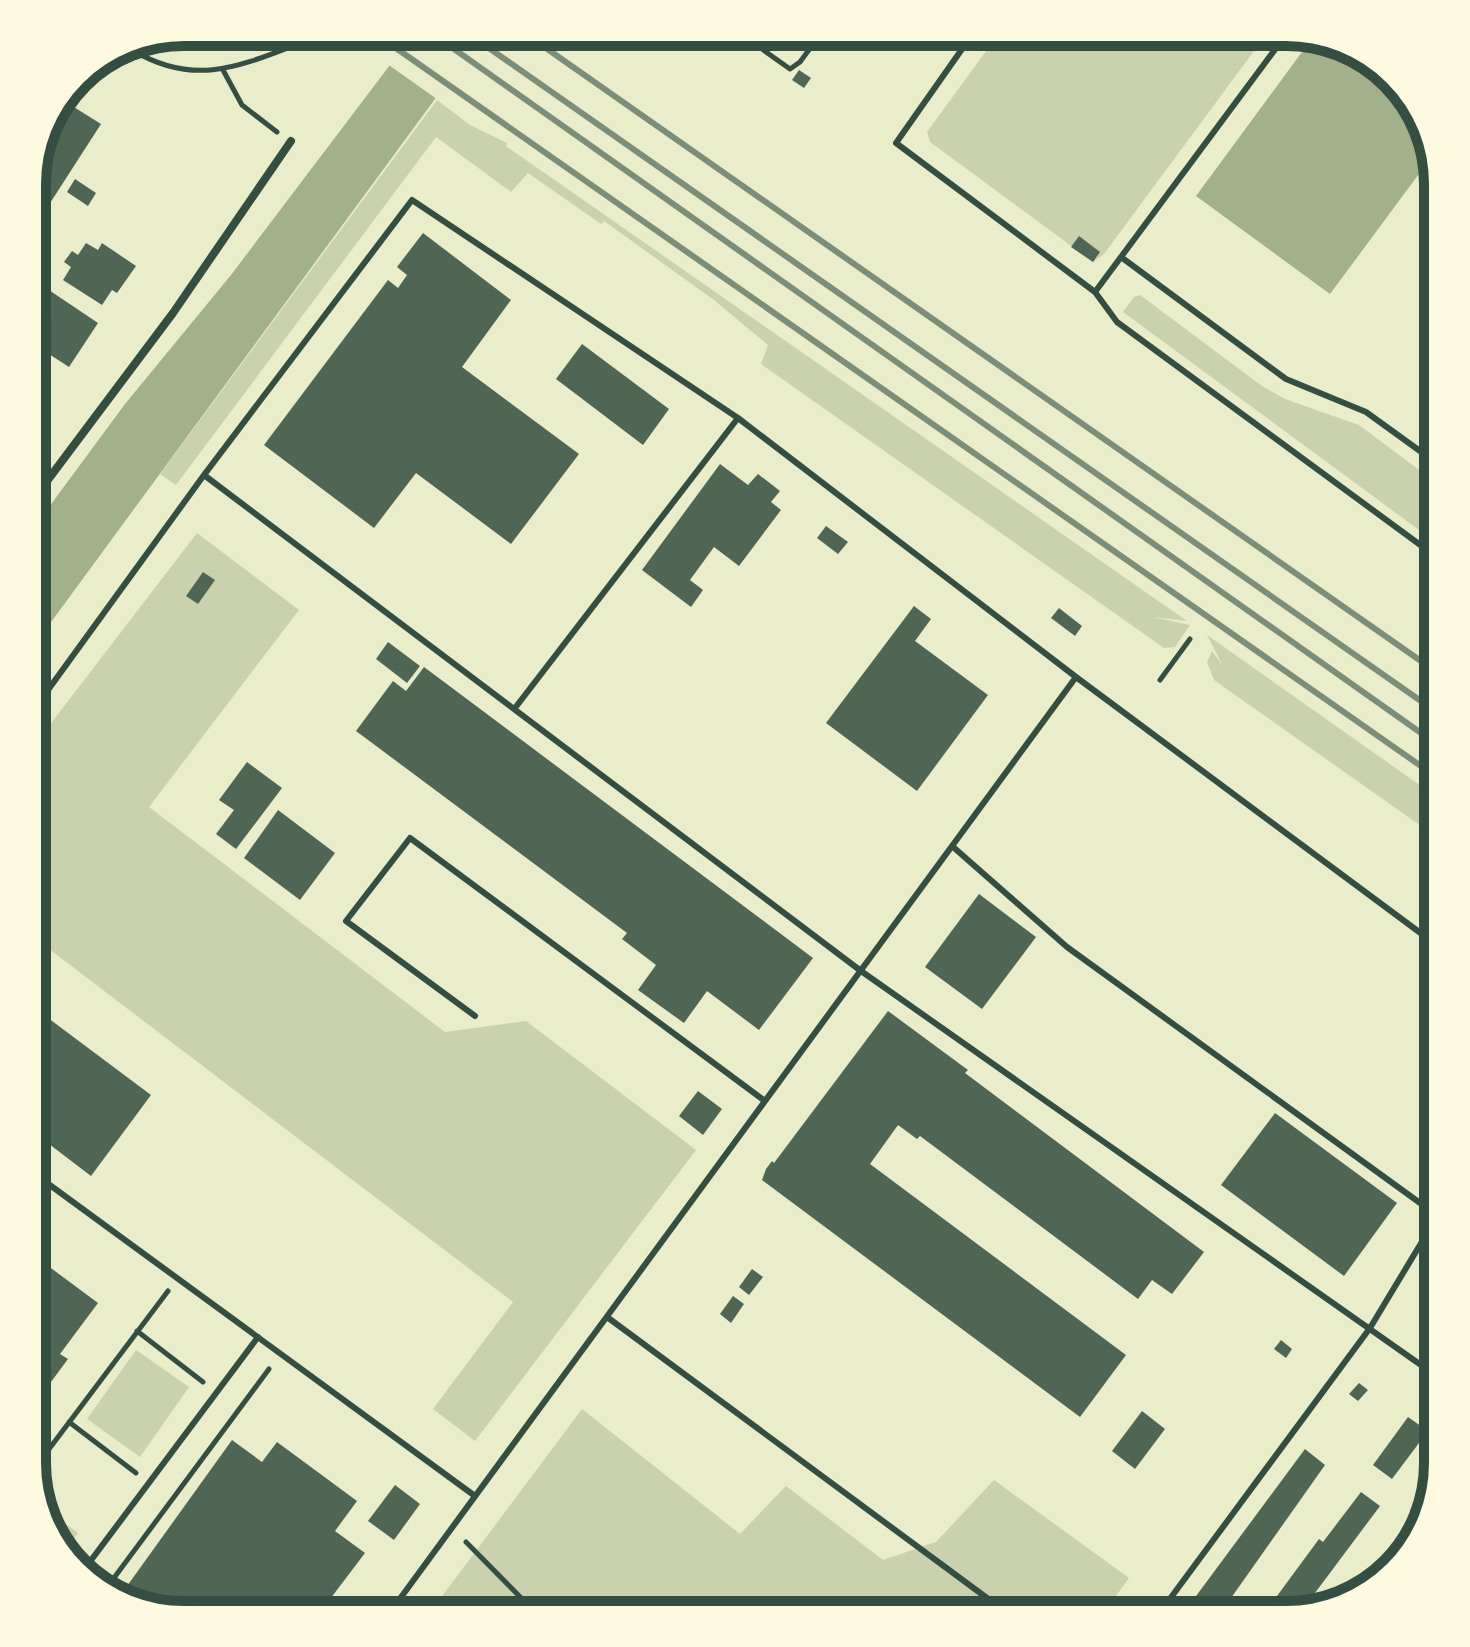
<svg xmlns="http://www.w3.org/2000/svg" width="1470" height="1647" font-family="Ubuntu,sans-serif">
  <rect width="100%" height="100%" fill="#e9edc9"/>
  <!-- green -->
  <path fill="#cad2ad" d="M1000 32H1268L1104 254 1093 262 930 142 927 132Z
    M437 100 470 125 507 143 506 146 1187 621 1153 617 1190 625 1175 647 1164 648 761 364 768 345 714 300 604 221 601 224 528 173 511 192 436 137 176 485 160 474Z
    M1140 295 1262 386 1285 399 1359 425 1438 484V544L1123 312 1134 297Z
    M197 533 299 610 149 807 445 1032 526 1021 696 1150 475 1441 433 1409 513 1302 32 936V748Z
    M1207 635 1438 798V838L1214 680 1207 662 1212 651 1223 666Z
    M136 1350 189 1387 140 1457 87 1419Z
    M582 1409 740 1534 786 1486 883 1560 936 1542 994 1480 1129 1578 1102 1615H428Z
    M48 1511 78 1533 63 1553Z"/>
  <!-- water -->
  <path fill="#a3b18a" d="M1313 37 1354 48 1406 91 1430 159 1330 294 1196 196Z
    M393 61 457 69 32 648V530L125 404 231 275Z"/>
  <!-- pier -->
  <path fill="#e9edc9" d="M409 32H487L441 102 386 63Z"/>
  <!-- building -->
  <path fill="#4f6655" d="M799 70 811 78 804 88 792 80Z
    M61 99 101 124 34 228 32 173 48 116Z
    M75 179 96 193 88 206 67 192Z
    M423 233 511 300 462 367 579 454 511 544 416 473 374 528 264 445 388 280 398 288 407 275 397 267Z
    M1079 236 1100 252 1093 262 1071 247Z
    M86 243 98 250 102 243 136 266 117 293 112 290 102 305 63 280 71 267 64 262 72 251 78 255Z
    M37 282 98 323 69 367 32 343V318L42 302 32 296Z
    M582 344 669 409 643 445 556 379Z
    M720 464 748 485 758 474 780 491 771 502 781 510 739 566 714 547 690 580 703 590 691 607 642 570Z
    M826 526 848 542 838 554 817 538Z
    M203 572 215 580 198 604 186 596Z
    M914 606 931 619 915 641 988 695 917 791 826 723Z
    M1059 608 1082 626 1075 636 1051 618Z
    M388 642 420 666 407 683 376 659Z
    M424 667 813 958 759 1030 707 991 684 1023 638 990 656 965 622 939 627 933 356 731 393 681 406 691Z
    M247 762 282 788 236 849 216 834 234 810 219 800Z
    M278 810 335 853 300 900 244 858Z
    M979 894 1036 937 982 1009 925 967Z
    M32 1006 151 1095 91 1176 32 1131Z
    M888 1011 968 1070 965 1073 1204 1252 1172 1294 1152 1280 1138 1299 920 1136 917 1139 898 1125 870 1164 1126 1355 1080 1417 762 1180 766 1169 772 1161 774 1163Z
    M698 1091 722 1109 703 1135 679 1116Z
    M1275 1113 1397 1203 1344 1276 1221 1185Z
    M38 1198 48 1206 32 1227V1206Z
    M32 1254 98 1303 60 1354 68 1359 48 1386 41 1380 32 1392Z
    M752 1269 763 1277 749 1295 739 1287Z
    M733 1296 744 1304 731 1323 720 1314Z
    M1281 1340 1292 1349 1286 1358 1274 1349Z
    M1359 1383 1368 1390 1358 1401 1349 1394Z
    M1142 1411 1165 1429 1135 1469 1112 1451Z
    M1408 1417 1428 1431 1392 1479 1373 1465Z
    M232 1440 262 1462 277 1442 357 1501 335 1531 365 1553 318 1615H183L117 1600Z
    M1305 1449 1325 1465 1219 1615H1182Z
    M395 1485 420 1504 394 1540 368 1521Z
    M1361 1492 1380 1506 1303 1609 1287 1615H1263L1319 1539 1323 1542Z
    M928 1597 941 1606 934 1615H914Z"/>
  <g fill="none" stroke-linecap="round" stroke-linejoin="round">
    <!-- path -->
    <path stroke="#344e41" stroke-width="5" d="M738 32 790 69 800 62 822 32
      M134 51C200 90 248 62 314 38
      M223 70 242 105 277 132
      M1160 680 1190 639
      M137 1331 203 1382
      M69 1422 136 1473
      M34 1469 168 1291
      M466 1542 538 1615
      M105 1590 269 1369"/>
    <!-- service -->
    <path stroke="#344e41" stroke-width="6" d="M974 32 896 143 1095 292 1288 32
      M1121 257 1286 379 1366 412 1438 464
      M1095 292 1117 322 1438 558
      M204 475 861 971 1438 1377
      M515 708 738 418
      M32 712 204 475 412 200 738 418 1076 677 1438 946
      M952 846 1067 947 1438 1216
      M475 1016 346 921 410 838 765 1101
      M32 1172 475 1496
      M607 1317 1010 1615
      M83 1571 258 1337
      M388 1615 1076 677
      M1158 1615 1370 1328 1438 1215"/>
    <!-- minor -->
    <path stroke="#344e41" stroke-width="8" d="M32 501 173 313 291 141"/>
    <!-- rail -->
    <path stroke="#7c8e77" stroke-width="6" d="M373 32 1438 778
      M430 32 1438 745
      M466 32 1438 713
      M523 32 1438 673"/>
  </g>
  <!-- crop -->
  <path d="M0 0H1470V1647H0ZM184 46H1286A138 138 0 0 1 1424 184V1463A138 138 0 0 1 1286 1601H184A138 138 0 0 1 46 1463V184A138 138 0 0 1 184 46Z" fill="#fefae0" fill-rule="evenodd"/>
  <path fill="none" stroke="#344e41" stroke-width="10" d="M184 46H1286A138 138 0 0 1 1424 184V1463A138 138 0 0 1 1286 1601H184A138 138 0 0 1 46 1463V184A138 138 0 0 1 184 46Z"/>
</svg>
